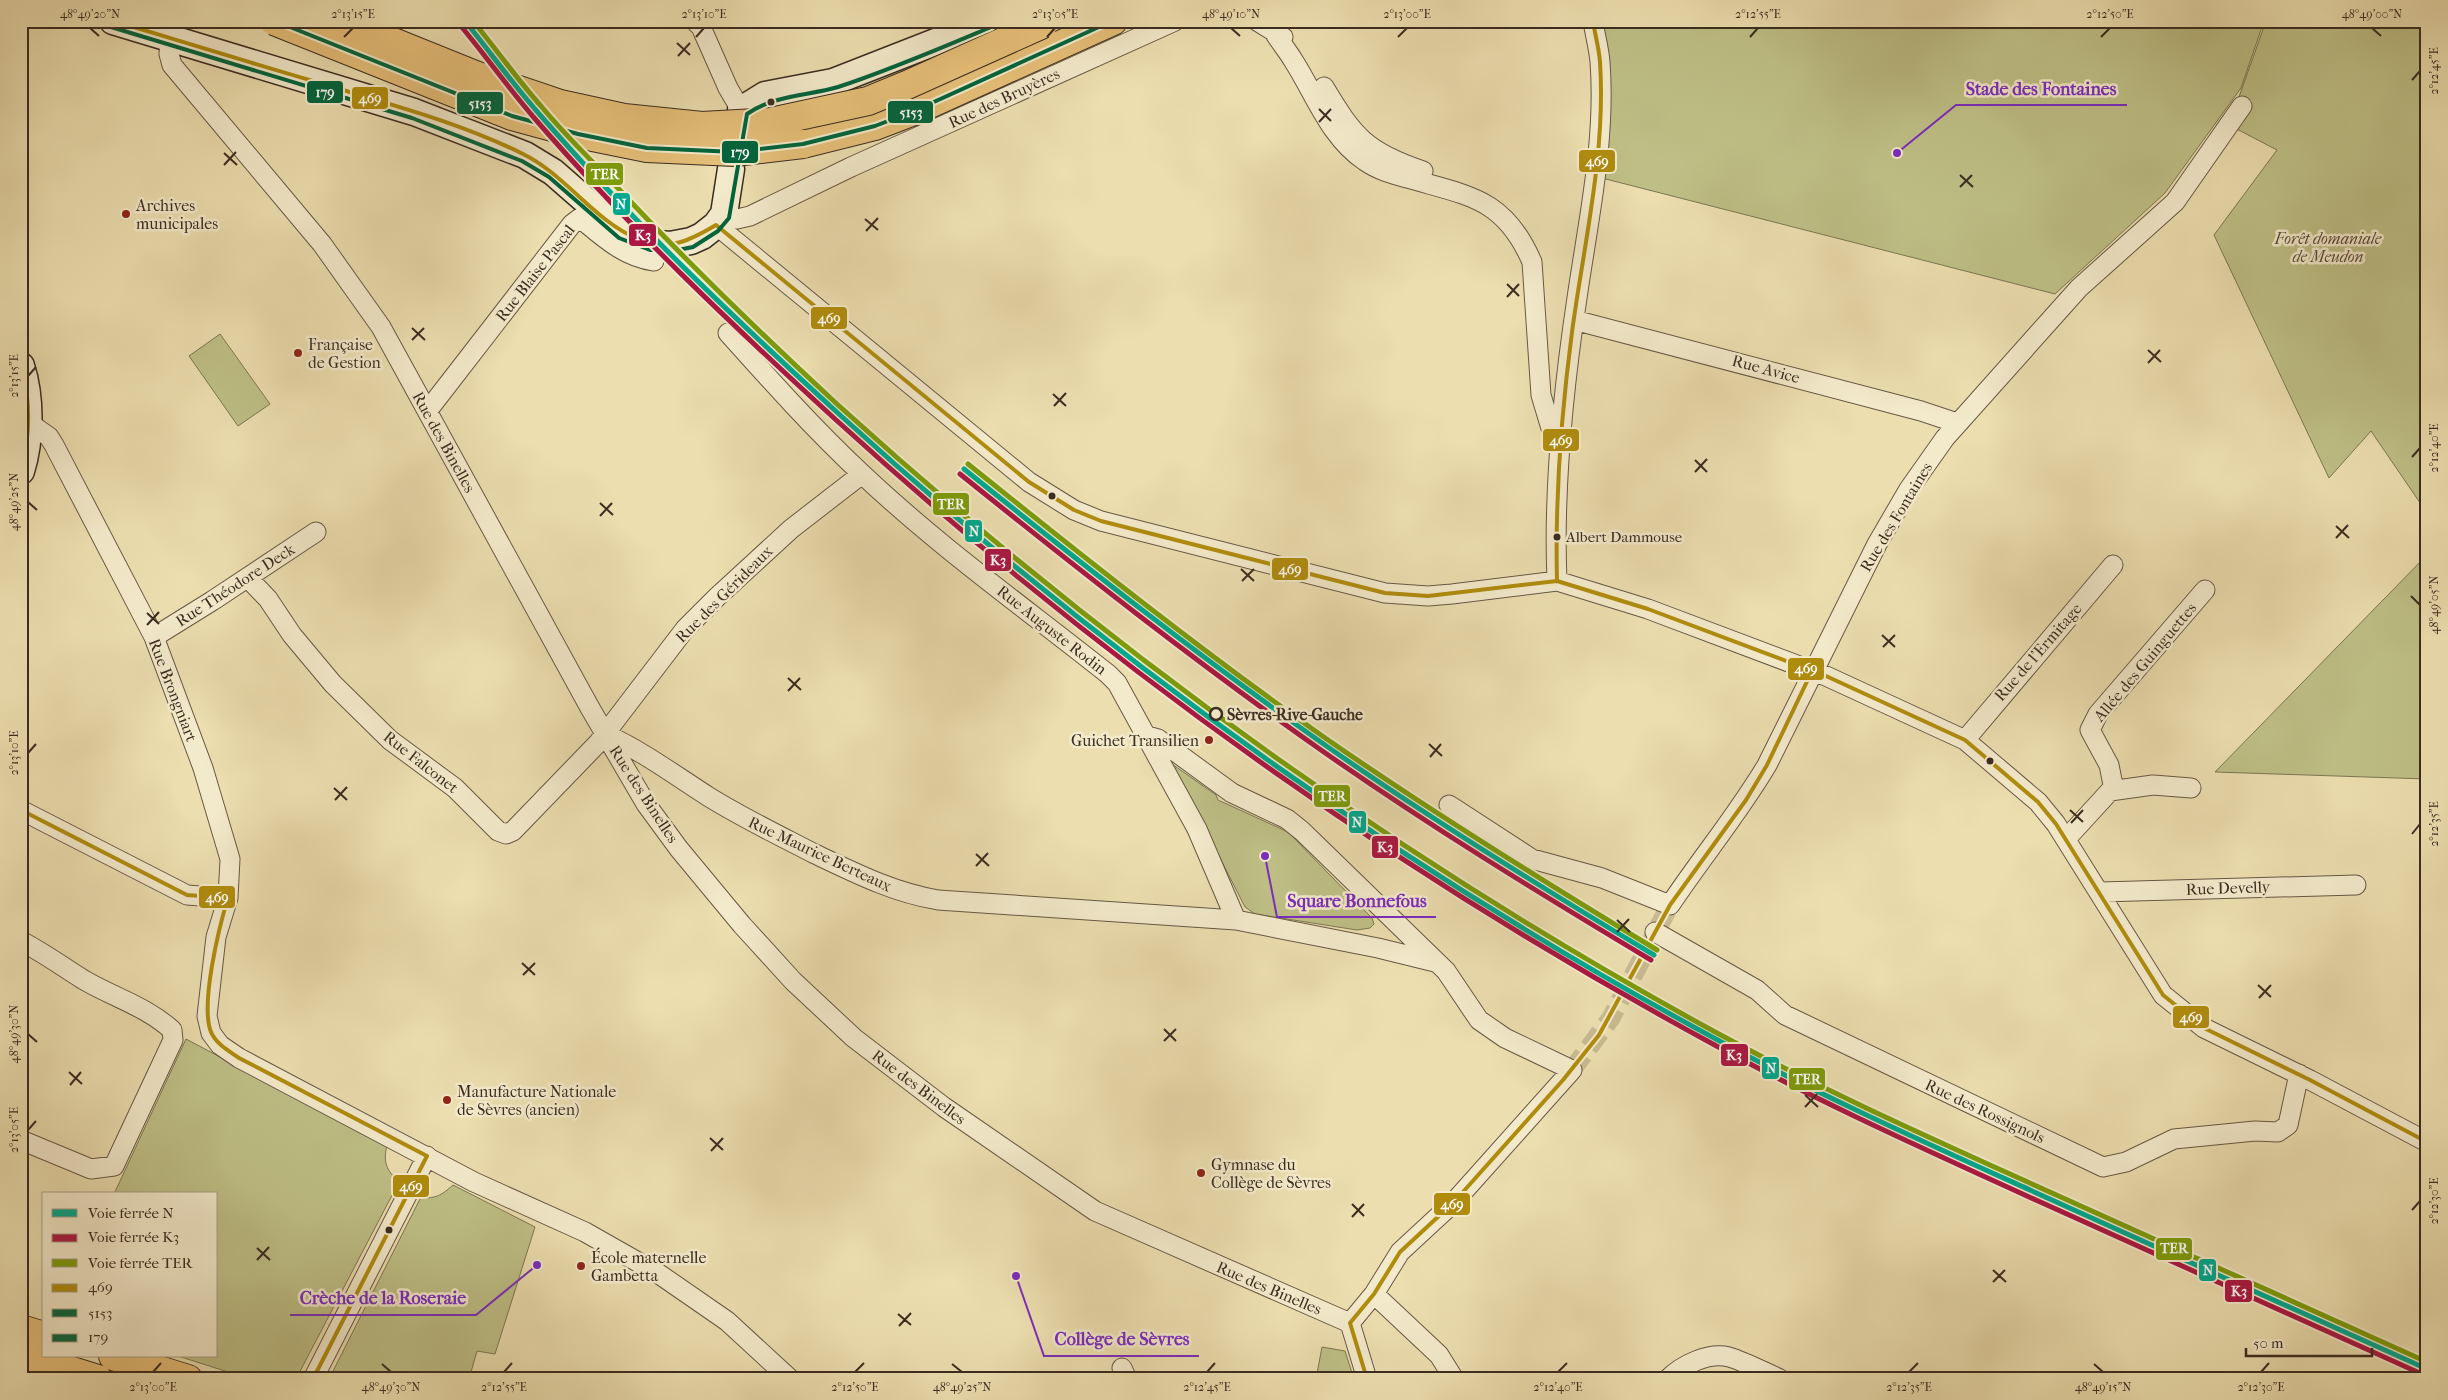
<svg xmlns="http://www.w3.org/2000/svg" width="2448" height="1400" font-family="'IM FELL French Canon',serif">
  <rect width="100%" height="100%" fill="#ecdeaf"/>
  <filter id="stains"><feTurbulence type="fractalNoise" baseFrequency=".004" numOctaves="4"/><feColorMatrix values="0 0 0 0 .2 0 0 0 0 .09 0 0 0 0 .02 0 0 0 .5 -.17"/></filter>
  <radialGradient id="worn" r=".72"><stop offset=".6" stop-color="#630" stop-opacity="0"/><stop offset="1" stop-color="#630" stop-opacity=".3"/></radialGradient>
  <!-- green -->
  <path fill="#bebf86" stroke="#7c7654" d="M1600 21H2264L2241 88 2165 193 2055 294 1598 177Z
    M2266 21H2427V513L2371 431 2329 478 2214 235 2277 150 2229 125Z
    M220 334 270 404 238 426 189 356Z
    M2427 555V779L2215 772Z
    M1172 764 1216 795 1218 800 1288 832 1372 918 1374 924 1370 928 1357 930 1255 914 1245 907Z
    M186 1039 387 1145C383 1162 386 1170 399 1182L296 1379H250L178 1356H216V1194H114Z
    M453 1185 535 1227 495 1354 477 1351 469 1379H329L421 1197C435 1200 443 1194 453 1185Z
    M1322 1347 1345 1351 1354 1379H1316Z"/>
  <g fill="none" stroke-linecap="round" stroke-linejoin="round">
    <!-- street-tunnel -->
    <path stroke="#c9ba93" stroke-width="19" stroke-dasharray="19 9" stroke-linecap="butt" d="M1572 1070 1611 1018 1670 905"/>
    <defs>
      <path id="street" d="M695 21 701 27 728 88 741 110
        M1257 21 1283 37
        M1274 32C1280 42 1287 50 1293 60 1315 94 1330 138 1365 161 1378 170 1392 174 1407 178 1468 196 1504 197 1532 262L1541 395 1553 435 1561 440
        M170 38 169 54 172 65 322 244 381 327 590 708 646 804 679 849 742 925 793 981 854 1038 944 1107 1095 1211 1350 1323
        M1324 87C1354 137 1366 152 1423 171
        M724 214 737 219 750 216 851 167 1175 21
        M716 225 1029 482 1074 510 1101 521 1385 593 1428 596 1452 594 1557 581 1648 609 1826 676 1965 740 2038 802 2056 824 2163 995 2204 1028 2310 1080 2427 1142
        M1574 320 1921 411 1957 423
        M728 333C771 381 814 429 861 473 938 546 1025 608 1108 674L1117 683 1197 829 1236 920
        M426 409 432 405 572 224 580 218C603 237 624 257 654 261L656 245
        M22 429 28 422 49 437 54 445 154 637 203 768 230 859 228 898 216 937 207 1016 211 1033 220 1045 239 1058 474 1182 585 1232 659 1274 727 1321 790 1379
        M248 578 268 599 292 635 333 684 390 740 455 788 498 831 506 834 513 831 598 743 685 629 717 597 791 529 862 474
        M1557 581C1553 487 1563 391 1577 298 1588 221 1606 141 1600 62 1599 49 1595 35 1593 21
        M154 637 212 601 316 532
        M605 734C644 752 673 774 709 797 743 818 778 835 813 853 855 873 892 892 938 900L1236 920 1378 948 1435 962
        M1147 736 1158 739 1232 793 1287 819 1302 831 1446 971 1479 1020 1505 1038 1572 1070 1454 1202 1400 1252 1374 1294 1350 1323
        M1965 740 2113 565
        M2114 790 2109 765 2090 730 2098 714 2205 590
        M1449 805 1532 859 1602 878 1670 905C1702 857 1738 814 1767 765L1877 544 1909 489 1945 438 2079 288 2175 202 2242 106
        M21 810 187 895 228 898
        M2066 839 2110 791 2153 785 2191 788
        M2100 892 2356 885
        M1655 932 1757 990 1785 1015 2103 1167 2126 1162 2174 1139 2255 1131 2278 1132 2288 1125 2299 1074
        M21 941C44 953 63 967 84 980 113 997 147 1007 172 1030L173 1040 114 1166 91 1169 21 1140
        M1374 1294 1439 1355 1454 1379
        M1350 1323 1367 1379
        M1122 1368 1127 1379
        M313 1379 427 1156
        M1668 1379C1682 1365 1708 1352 1729 1357 1746 1362 1764 1372 1780 1379"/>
      <path id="secondary" d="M113 21 414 112 525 155 553 172 623 233 646 243 670 245 691 241 702 236 716 225 724 214 731 169
        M741 110 765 95 833 82 989 21
        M21 366C31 397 31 439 21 471"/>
      <path id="primary" d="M21 1329 44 1336
        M21 1355 98 1379
        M113 1356 188 1379"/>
      <path id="highway" d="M803 144 875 126 914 111 1113 21"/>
    </defs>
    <!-- street casing -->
    <use href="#street" stroke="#675844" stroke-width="21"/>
    <!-- secondary casing -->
    <use href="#secondary" stroke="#3b2c21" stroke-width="29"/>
    <!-- primary casing -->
    <use href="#primary" stroke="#3b2c21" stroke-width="30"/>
    <!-- highway casing -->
    <use href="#highway" stroke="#3b2c21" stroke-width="30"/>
    <!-- street -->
    <use href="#street" stroke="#f3eacb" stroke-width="19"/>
    <!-- secondary -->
    <use href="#secondary" stroke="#f3eacb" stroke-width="26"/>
    <!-- primary -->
    <use href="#primary" stroke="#e6bf78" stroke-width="28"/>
    <!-- highway -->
    <use href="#highway" stroke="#e6bf78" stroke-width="28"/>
    <defs>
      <path id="highway-bridge" d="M274 21 512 116 578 134 647 148 735 152 803 144
        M341 21 475 75 560 104 624 118 702 126 771 122 868 101 907 85 1043 24"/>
    </defs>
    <!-- highway-bridge casing -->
    <use href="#highway-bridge" stroke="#3b2c21" stroke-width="30" stroke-linecap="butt"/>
    <!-- highway-bridge -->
    <use href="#highway-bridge" stroke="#e6bf78" stroke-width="28"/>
    <defs>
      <path id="bus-1" d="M114 21C183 42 251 63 320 83 388 104 459 122 523 154 566 175 594 221 638 239 670 251 689 241 716 225L1029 482 1074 510 1101 521 1385 593 1428 596 1557 581 1648 609 1826 676 1965 740 2038 802 2056 824 2163 995 2204 1028 2310 1080 2427 1142
        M21 367C31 401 30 436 21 470
        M1557 581C1555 498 1561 415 1572 332 1584 243 1606 153 1600 62 1599 48 1595 35 1593 21
        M21 810 187 895 228 898C219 927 200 1005 211 1032 216 1044 229 1051 239 1058L427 1156 313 1379
        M1367 1379 1350 1323 1374 1294 1400 1252 1454 1202 1563 1080 1599 1035 1670 905 1746 800 1767 765 1812 671"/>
      <path id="bus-2" d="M275 21 512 116 578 134 647 148 735 152 803 144 875 126 914 111 1112 21"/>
      <path id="bus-3" d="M111 27 412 118 522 161 549 177 619 238 650 250H678L693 247 718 231 729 218 747 114C774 95 807 96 838 87 890 70 941 48 991 27"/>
    </defs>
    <!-- bus-1 casing -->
    <use href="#bus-1" stroke="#f3eacb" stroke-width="8"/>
    <!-- bus-2 casing -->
    <use href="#bus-2" stroke="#f3eacb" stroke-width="8"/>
    <!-- bus-3 casing -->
    <use href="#bus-3" stroke="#f3eacb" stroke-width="8"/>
    <!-- bus-1 -->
    <use href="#bus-1" stroke="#b08c0d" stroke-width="4"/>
    <!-- bus-2 -->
    <use href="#bus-2" stroke="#00643c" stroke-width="4"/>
    <!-- bus-3 -->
    <use href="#bus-3" stroke="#00643c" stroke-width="4"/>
    <defs>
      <path id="rail-1" d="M465 21C491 53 514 86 541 116 633 222 736 320 840 415 1106 657 1398 867 1714 1038 1817 1094 1924 1142 2030 1190 2162 1250 2294 1309 2427 1369
        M964 469C1082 564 1201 658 1325 745 1432 820 1542 888 1654 955"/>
      <path id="rail-2" d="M460 25C486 56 509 89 536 120 628 226 731 324 835 419 1102 662 1394 871 1711 1043 1813 1099 1920 1147 2027 1196 2159 1256 2292 1315 2424 1375
        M960 474C1078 569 1197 663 1321 750 1428 825 1539 893 1651 960"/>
      <path id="rail-3" d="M473 21C496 49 517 79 541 106 564 134 590 159 615 185 686 261 761 334 838 405 1106 648 1399 860 1717 1033 1819 1088 1926 1136 2032 1184 2163 1244 2295 1303 2427 1362
        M968 464C1086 559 1204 653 1328 740 1435 814 1546 883 1657 950"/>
    </defs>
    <!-- rail-1 casing -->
    <use href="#rail-1" stroke="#f3eacb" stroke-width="9"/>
    <!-- rail-2 casing -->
    <use href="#rail-2" stroke="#f3eacb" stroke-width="9"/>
    <!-- rail-3 casing -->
    <use href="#rail-3" stroke="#f3eacb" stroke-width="9"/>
    <!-- rail-1 -->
    <use href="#rail-1" stroke="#00a88f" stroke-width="5"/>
    <!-- rail-2 -->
    <use href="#rail-2" stroke="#aa1743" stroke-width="5"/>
    <!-- rail-3 -->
    <use href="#rail-3" stroke="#7d9c0a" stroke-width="5"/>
  </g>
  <!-- ticks -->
  <path fill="none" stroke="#3b2c21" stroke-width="2" d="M90 28 99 36M1231 28 1240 36M2372 28 2381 36M344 37 353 28M696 37 704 28M1047 37 1055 28M1398 37 1407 28M1750 37 1758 28M2101 37 2110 28M677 43 690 55M678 56 690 43M2412 80 2420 71M1319 109 1331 121M1319 122 1331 109M224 153 237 165M224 165 236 152M1960 175 1973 187M1960 187 1972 175M865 219 878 230M866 231 878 218M1507 284 1519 296M1507 297 1519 284M412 328 425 340M412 340 424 328M2148 350 2161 362M2148 363 2160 350M28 376 36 367M1053 394 1066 406M1054 406 1066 393M2412 457 2420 448M1695 460 1707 472M1695 472 1707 459M28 502 37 510M600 503 613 515M600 516 612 503M2336 526 2349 538M2336 538 2348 525M1241 569 1254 581M1242 581 1254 569M2411 596 2420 605M147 613 159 624M147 625 159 612M1882 635 1895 647M1883 647 1895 635M788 678 801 690M788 691 800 678M1429 744 1442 756M28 753 36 744M1430 757 1441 744M334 788 347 800M335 800 347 787M2070 810 2083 822M2071 823 2083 810M2412 834 2420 824M976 854 989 866M976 866 988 853M1617 920 1630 932M1617 932 1629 919M522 963 535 975M523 975 535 963M2258 985 2271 997M2259 998 2271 985M1164 1029 1176 1041M28 1034 37 1042M1164 1041 1176 1029M69 1072 82 1084M70 1085 81 1072M1805 1095 1818 1107M1805 1107 1817 1094M28 1130 36 1121M710 1138 723 1150M711 1151 723 1138M1352 1204 1364 1216M2412 1210 2420 1201M1352 1217 1364 1204M257 1248 270 1260M257 1260 269 1247M1993 1270 2006 1282M1993 1282 2005 1270M898 1314 911 1325M899 1326 911 1313M382 1364 391 1372M952 1364 962 1372M2094 1364 2103 1372M153 1372 161 1363M504 1372 512 1363M855 1372 864 1363M1207 1372 1215 1363M1558 1372 1567 1363M1909 1372 1918 1363M2261 1372 2269 1363"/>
  <!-- markers -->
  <g fill="#3b2c21" stroke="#f3eacb" stroke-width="2">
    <circle cx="771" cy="102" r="4.5"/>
    <circle cx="1052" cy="496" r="4.5"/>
    <circle cx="1557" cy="537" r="4.5"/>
    <circle cx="1990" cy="761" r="4.5"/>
    <circle cx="389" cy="1230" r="4.5"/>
  </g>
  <g fill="#8f2418" stroke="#f3eacb" stroke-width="2">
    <circle cx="126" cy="214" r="5"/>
    <circle cx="298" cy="353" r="5"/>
    <circle cx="1209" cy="740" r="5"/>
    <circle cx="447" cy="1100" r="5"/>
    <circle cx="1201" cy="1173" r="5"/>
    <circle cx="581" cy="1266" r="5"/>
  </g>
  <circle fill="#f3eacb" stroke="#3b2c21" stroke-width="2.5" cx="1216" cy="714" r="6"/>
  <g text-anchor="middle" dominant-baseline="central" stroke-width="5" stroke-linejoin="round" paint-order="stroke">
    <!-- bus labels -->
    <g font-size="15" fill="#3b2c21" stroke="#f3eacb" text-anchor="start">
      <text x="1566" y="537">Albert Dammouse</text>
    </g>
    <!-- street labels -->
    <g font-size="16" fill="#3b2c21" stroke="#f3eacb">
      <text transform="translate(1004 98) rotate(-25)">Rue des Bruyères</text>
      <text transform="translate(535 273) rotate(-52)">Rue Blaise Pascal</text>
      <text transform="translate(1766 369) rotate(15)">Rue Avice</text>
      <text transform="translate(444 442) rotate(61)">Rue des Binelles</text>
      <text transform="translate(1896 517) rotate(-59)">Rue des Fontaines</text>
      <text transform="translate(235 585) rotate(-33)">Rue Théodore Deck</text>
      <text transform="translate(724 594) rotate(-45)">Rue des Gérideaux</text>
      <text transform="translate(1052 630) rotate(38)">Rue Auguste Rodin</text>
      <text transform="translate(2038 652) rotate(-49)">Rue de l'Ermitage</text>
      <text transform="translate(2145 662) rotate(-50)">Allée des Guinguettes</text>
      <text transform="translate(173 690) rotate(69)">Rue Brongniart</text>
      <text transform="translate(421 762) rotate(38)">Rue Falconet</text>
      <text transform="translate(644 794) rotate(57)">Rue des Binelles</text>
      <text transform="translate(820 854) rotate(25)">Rue Maurice Berteaux</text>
      <text transform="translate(2228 888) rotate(-2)">Rue Develly</text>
      <text transform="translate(919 1087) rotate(37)">Rue des Binelles</text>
      <text transform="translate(1985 1111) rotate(25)">Rue des Rossignols</text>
      <text transform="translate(1269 1288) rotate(23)">Rue des Binelles</text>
    </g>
    <!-- poi labels -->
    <g font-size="16" fill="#3b2c21" stroke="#f3eacb" text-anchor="start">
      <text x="136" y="205">Archives<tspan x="136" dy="18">municipales</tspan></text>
      <text x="308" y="344">Française<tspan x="308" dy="18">de Gestion</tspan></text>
      <text x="1199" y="740" text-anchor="end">Guichet Transilien</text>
      <text x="457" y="1091">Manufacture Nationale<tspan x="457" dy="18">de Sèvres (ancien)</tspan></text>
      <text x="1211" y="1164">Gymnase du<tspan x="1211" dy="18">Collège de Sèvres</tspan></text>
      <text x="591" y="1257">École maternelle<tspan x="591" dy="18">Gambetta</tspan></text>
    </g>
    <!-- park labels -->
    <g font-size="16" font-style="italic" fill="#554935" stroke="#f3eacb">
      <text x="2328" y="238">Forêt domaniale<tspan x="2328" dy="18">de Meudon</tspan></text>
    </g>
    <!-- stop labels -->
    <g font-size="16" font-weight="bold" fill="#3b2c21" stroke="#f3eacb" text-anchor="start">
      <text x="1227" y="714">Sèvres-Rive-Gauche</text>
    </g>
  </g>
  <!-- callouts -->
  <path fill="none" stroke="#7b2cbf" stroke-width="2" d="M1897 153L1956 105H2127M1265 856L1277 917H1436M537 1265L476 1315H290M1016 1276L1044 1356H1199"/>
  <g fill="#7b2cbf" stroke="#f3eacb" stroke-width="2">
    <circle cx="1897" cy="153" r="5"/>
    <circle cx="1265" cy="856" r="5"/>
    <circle cx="537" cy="1265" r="5"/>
    <circle cx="1016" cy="1276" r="5"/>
  </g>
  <g font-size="18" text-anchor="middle" font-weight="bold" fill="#7b2cbf" stroke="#f3eacb" stroke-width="5" stroke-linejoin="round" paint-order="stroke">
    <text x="2041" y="95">Stade des Fontaines</text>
    <text x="1357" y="907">Square Bonnefous</text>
    <text x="383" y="1304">Crèche de la Roseraie</text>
    <text x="1122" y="1345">Collège de Sèvres</text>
  </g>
  <g stroke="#f3eacb" stroke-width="2">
    <rect x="306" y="80" width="38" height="24" rx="5" fill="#00643c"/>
    <rect x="351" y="86" width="38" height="24" rx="5" fill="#b08c0d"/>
    <rect x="456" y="91" width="48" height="24" rx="5" fill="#00643c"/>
    <rect x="887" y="100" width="47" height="24" rx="5" fill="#00643c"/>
    <rect x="721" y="140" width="38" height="24" rx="5" fill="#00643c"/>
    <rect x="1578" y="149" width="38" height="24" rx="5" fill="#b08c0d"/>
    <rect x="585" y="162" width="39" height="24" rx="5" fill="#7d9c0a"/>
    <rect x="612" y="192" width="19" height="24" rx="5" fill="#00a88f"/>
    <rect x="628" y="223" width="29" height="24" rx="5" fill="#aa1743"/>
    <rect x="810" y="306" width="38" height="24" rx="5" fill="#b08c0d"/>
    <rect x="1542" y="428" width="38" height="24" rx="5" fill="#b08c0d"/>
    <rect x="932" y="492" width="38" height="24" rx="5" fill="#7d9c0a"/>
    <rect x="964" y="519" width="19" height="24" rx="5" fill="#00a88f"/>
    <rect x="984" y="548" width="28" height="24" rx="5" fill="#aa1743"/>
    <rect x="1271" y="557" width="38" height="24" rx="5" fill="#b08c0d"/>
    <rect x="1787" y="657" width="38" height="24" rx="5" fill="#b08c0d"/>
    <rect x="1313" y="784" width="38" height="24" rx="5" fill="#7d9c0a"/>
    <rect x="1348" y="810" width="19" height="24" rx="5" fill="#00a88f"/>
    <rect x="1371" y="835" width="28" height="24" rx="5" fill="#aa1743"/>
    <rect x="198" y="885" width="38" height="24" rx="5" fill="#b08c0d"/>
    <rect x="2172" y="1005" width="38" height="24" rx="5" fill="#b08c0d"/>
    <rect x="1720" y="1043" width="29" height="24" rx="5" fill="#aa1743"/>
    <rect x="1761" y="1056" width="19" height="24" rx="5" fill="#00a88f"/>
    <rect x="1788" y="1067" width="38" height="24" rx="5" fill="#7d9c0a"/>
    <rect x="392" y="1174" width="38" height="24" rx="5" fill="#b08c0d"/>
    <rect x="1433" y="1192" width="38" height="24" rx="5" fill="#b08c0d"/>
    <rect x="2155" y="1237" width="38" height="24" rx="5" fill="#7d9c0a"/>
    <rect x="2198" y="1258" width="19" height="24" rx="5" fill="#00a88f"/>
    <rect x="2224" y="1279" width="29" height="24" rx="5" fill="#aa1743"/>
  </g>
  <g font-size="14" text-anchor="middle" font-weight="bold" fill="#fff">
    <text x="325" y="97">179</text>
    <text x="370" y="103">469</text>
    <text x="480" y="108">5153</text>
    <text x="911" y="117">5153</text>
    <text x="740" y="157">179</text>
    <text x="1597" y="166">469</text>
    <text x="605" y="179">TER</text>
    <text x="621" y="209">N</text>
    <text x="643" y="240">K3</text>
    <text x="829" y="323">469</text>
    <text x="1561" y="445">469</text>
    <text x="951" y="509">TER</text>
    <text x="974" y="536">N</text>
    <text x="998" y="565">K3</text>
    <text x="1290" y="574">469</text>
    <text x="1806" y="673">469</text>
    <text x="1332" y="801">TER</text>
    <text x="1357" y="827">N</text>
    <text x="1385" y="852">K3</text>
    <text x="217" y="902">469</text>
    <text x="2191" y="1022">469</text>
    <text x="1734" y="1060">K3</text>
    <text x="1771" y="1073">N</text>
    <text x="1807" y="1084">TER</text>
    <text x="411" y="1191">469</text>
    <text x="1452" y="1209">469</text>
    <text x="2174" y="1253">TER</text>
    <text x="2208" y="1275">N</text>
    <text x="2239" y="1296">K3</text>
  </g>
  <!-- margin -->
  <rect width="2448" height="1400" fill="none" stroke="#ecdeaf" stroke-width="55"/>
  <!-- legend -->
  <rect x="42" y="1192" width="175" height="165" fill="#f3eacb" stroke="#a99e87"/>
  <rect x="52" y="1209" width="25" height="8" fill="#00a88f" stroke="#a99e87"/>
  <text x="88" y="1218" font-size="15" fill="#3b2c21">Voie ferrée N</text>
  <rect x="52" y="1234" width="25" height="8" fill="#aa1743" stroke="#a99e87"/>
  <text x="88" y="1242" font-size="15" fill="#3b2c21">Voie ferrée K3</text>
  <rect x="52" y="1259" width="25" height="8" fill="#7d9c0a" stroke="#a99e87"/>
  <text x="88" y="1268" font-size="15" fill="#3b2c21">Voie ferrée TER</text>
  <rect x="52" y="1284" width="25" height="8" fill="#b08c0d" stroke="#a99e87"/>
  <text x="88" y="1292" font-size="15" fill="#3b2c21">469</text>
  <rect x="52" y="1309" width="25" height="8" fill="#00643c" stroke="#a99e87"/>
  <text x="88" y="1318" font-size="15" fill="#3b2c21">5153</text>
  <rect x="52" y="1334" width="25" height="8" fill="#00643c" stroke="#a99e87"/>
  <text x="88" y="1342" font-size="15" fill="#3b2c21">179</text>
  <!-- scale -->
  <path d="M2246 1348v8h126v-8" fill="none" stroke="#3b2c21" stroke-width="2.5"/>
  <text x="2253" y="1348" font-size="15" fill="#3b2c21" stroke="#f3eacb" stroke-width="4" paint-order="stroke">50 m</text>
  <rect x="28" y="28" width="2392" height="1344" fill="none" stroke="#3b2c21" stroke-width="2"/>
  <g font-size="12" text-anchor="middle" fill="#3b2c21">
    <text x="90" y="18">48°49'20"N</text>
    <text x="353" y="18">2°13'15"E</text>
    <text x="704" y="18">2°13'10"E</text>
    <text x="1055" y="18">2°13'05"E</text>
    <text x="1231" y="18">48°49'10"N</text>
    <text x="1407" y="18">2°13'00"E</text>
    <text x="1758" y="18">2°12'55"E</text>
    <text x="2110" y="18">2°12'50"E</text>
    <text x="2372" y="18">48°49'00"N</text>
    <text transform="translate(2434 71) rotate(-90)" y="4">2°12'45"E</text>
    <text transform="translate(14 376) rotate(-90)" y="4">2°13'15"E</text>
    <text transform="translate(2434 448) rotate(-90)" y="4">2°12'40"E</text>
    <text transform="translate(14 502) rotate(-90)" y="4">48°49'25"N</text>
    <text transform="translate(2434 605) rotate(-90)" y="4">48°49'05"N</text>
    <text transform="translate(14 753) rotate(-90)" y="4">2°13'10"E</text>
    <text transform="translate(2434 824) rotate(-90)" y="4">2°12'35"E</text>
    <text transform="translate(14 1034) rotate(-90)" y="4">48°49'30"N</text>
    <text transform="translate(14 1130) rotate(-90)" y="4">2°13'05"E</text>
    <text transform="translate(2434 1201) rotate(-90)" y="4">2°12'30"E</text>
    <text x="153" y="1391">2°13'00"E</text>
    <text x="391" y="1391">48°49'30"N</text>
    <text x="504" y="1391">2°12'55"E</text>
    <text x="855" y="1391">2°12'50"E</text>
    <text x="962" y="1391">48°49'25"N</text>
    <text x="1207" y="1391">2°12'45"E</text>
    <text x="1558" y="1391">2°12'40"E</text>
    <text x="1909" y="1391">2°12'35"E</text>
    <text x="2103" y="1391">48°49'15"N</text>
    <text x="2261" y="1391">2°12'30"E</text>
  </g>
  <rect width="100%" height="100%" filter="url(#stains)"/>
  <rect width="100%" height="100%" fill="url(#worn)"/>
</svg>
